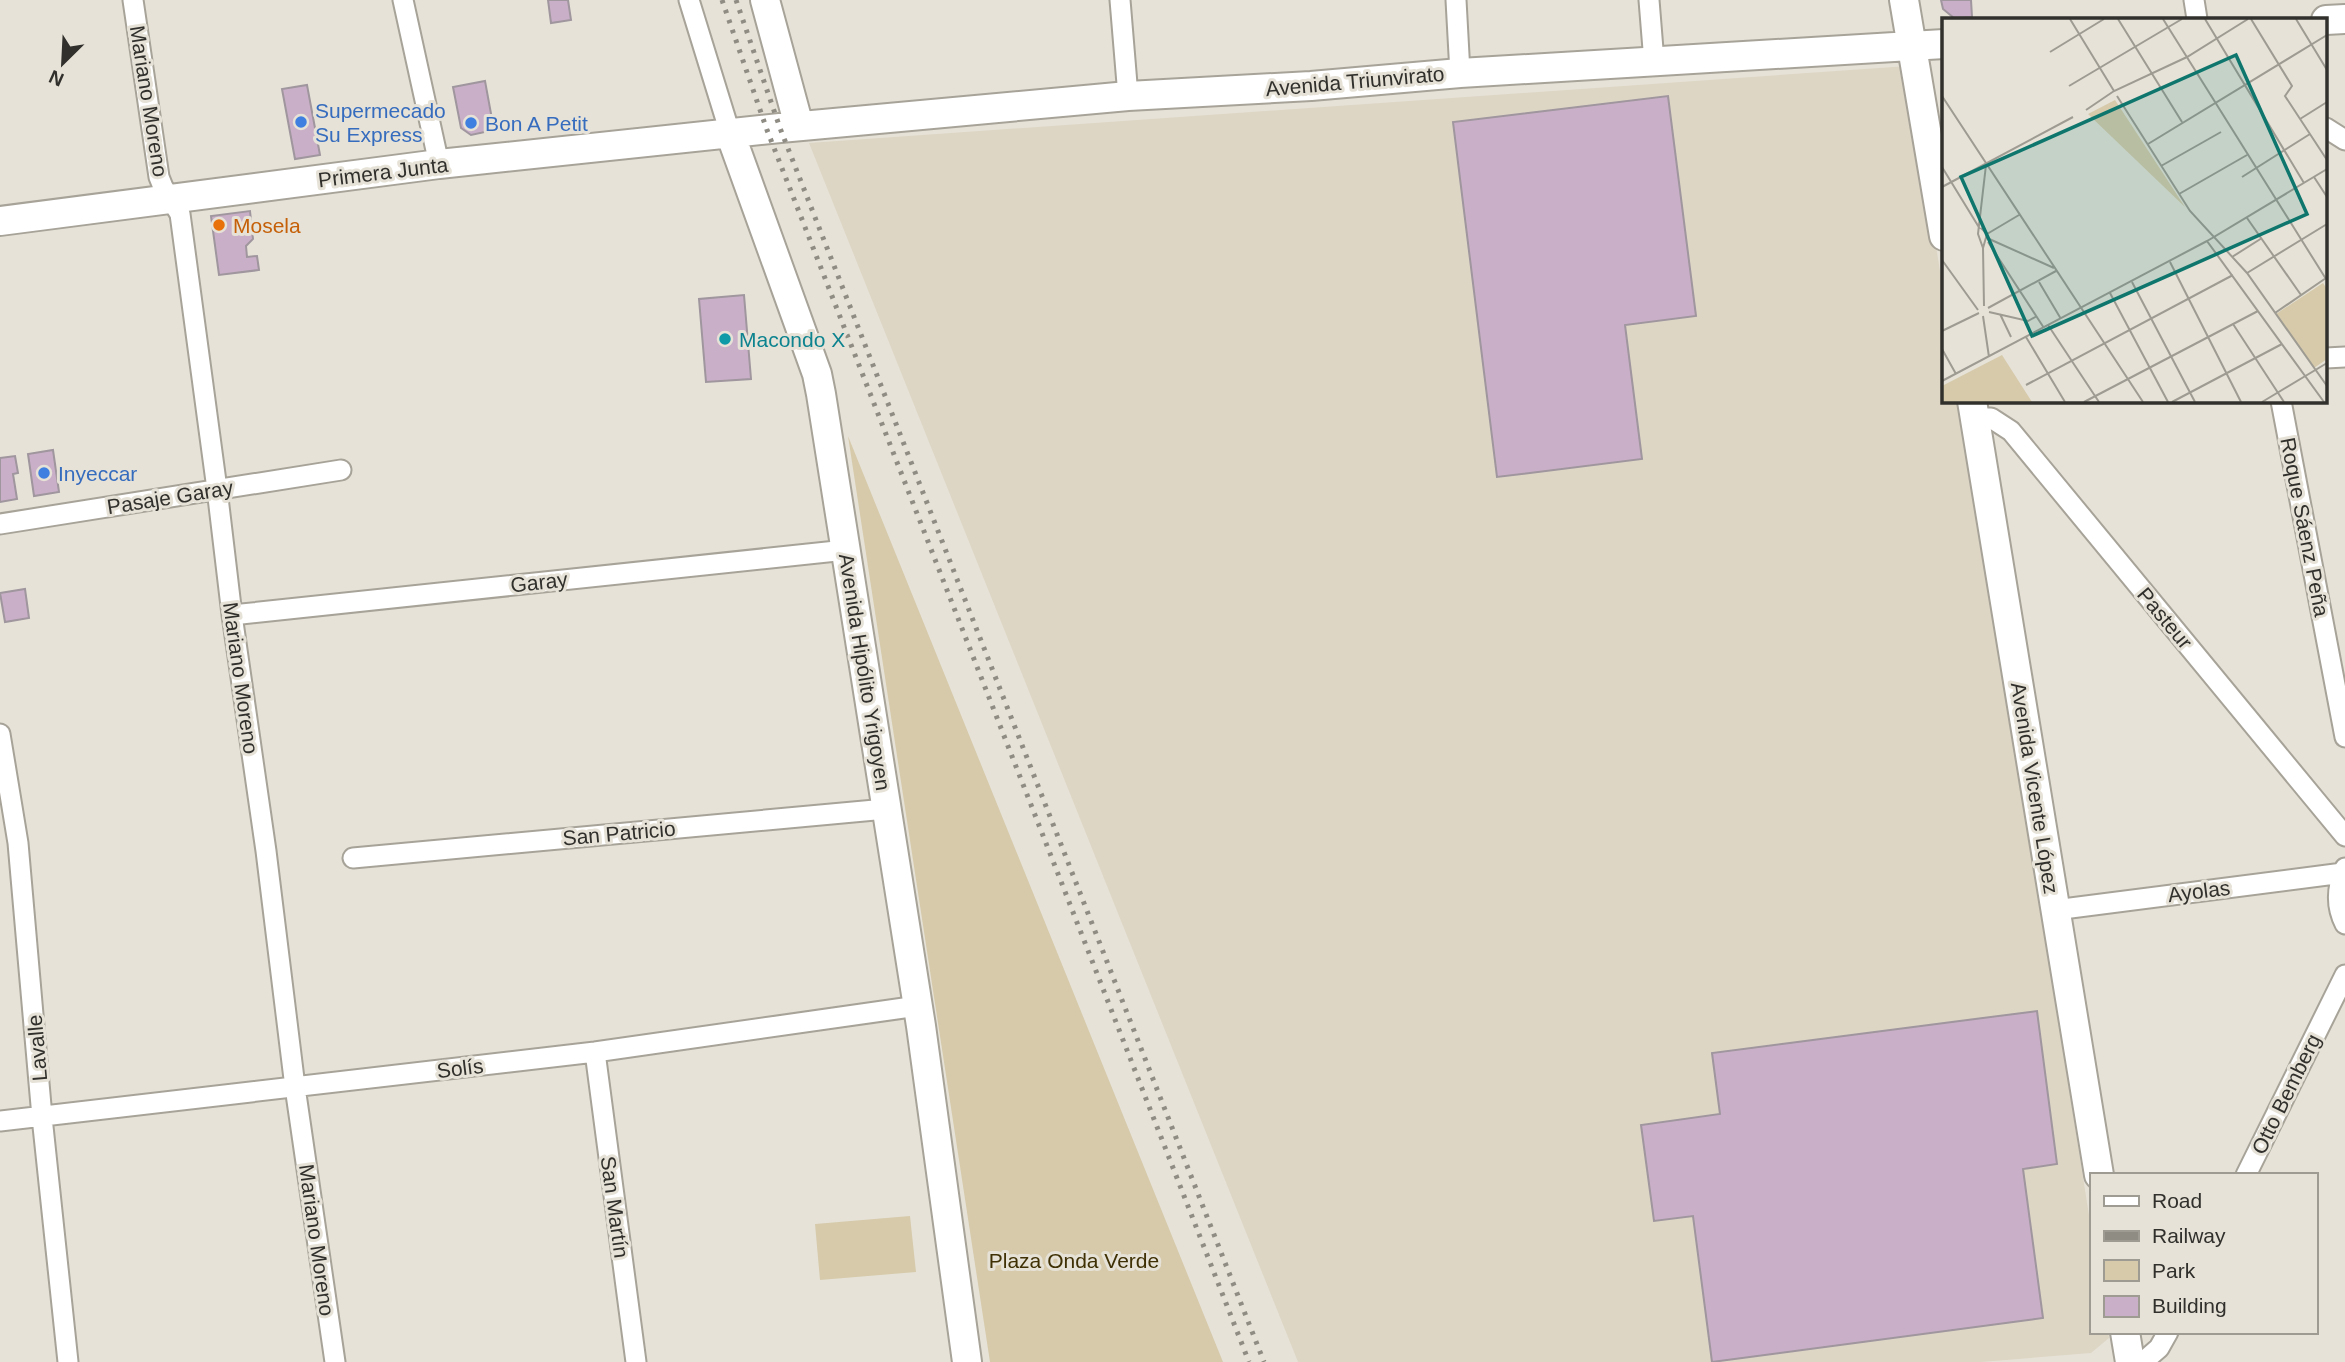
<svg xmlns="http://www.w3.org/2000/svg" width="2345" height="1362" font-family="Helvetica,sans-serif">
  <rect width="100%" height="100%" fill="#e6e2d7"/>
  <!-- built -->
  <path fill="#ddd6c5" d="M1908 66 1944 297V401H1961L2091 1228V1332H2108L2109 1338 2091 1353 1981 1362H1298L809 143Z"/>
  <!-- green -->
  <path fill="#d6caab" d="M848 436 1223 1362H990Z
    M910 1216 916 1272 820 1280 815 1224Z"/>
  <!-- building -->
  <path fill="#caafc8" stroke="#9f969e" stroke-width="2" d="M548 0H568L571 20 551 23Z
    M1941 0H1971L1972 17 1954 18 1943 9Z
    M485 81 494 130 471 135 461 128 453 87Z
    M307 85 320 155 295 159 282 89Z
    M1668 96 1696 316 1625 325 1642 459 1497 477 1453 122Z
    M250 211 253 239 246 246 247 257 257 256 259 270 219 275 211 216Z
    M744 295 751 379 706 382 699 299Z
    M53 450 59 492 34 496 28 454Z
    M15 456 18 473 13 474 17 499 0 502V458Z
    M25 589 29 618 5 622 0 593Z
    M2037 1011 2057 1164 2023 1169 2043 1318 1712 1362 1693 1216 1654 1221 1641 1125 1720 1114 1712 1053Z"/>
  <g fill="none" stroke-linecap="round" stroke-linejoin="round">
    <defs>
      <path id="street" d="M133 0 159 177 163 187 180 214 217 489 232 615 266 851 295 1087 335 1362
        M403 0 439 164
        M689 0 730 133
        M1120 0 1128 96
        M1456 0 1460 73
        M1649 0 1654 62
        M2194 0 2197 19
        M2326 128 2345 140
        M2326 358 2345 357
        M2281 401 2345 737
        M1975 418H1991L2011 431 2345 836
        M0 524 341 470
        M232 615 846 550
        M0 734 18 843 42 1117 68 1362
        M353 858 886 809
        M2345 868C2337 887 2335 905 2345 924
        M2055 910 2343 873
        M595 1052 636 1362
        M0 1121 595 1052 918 1006
        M2246 1175 2345 975
        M2143 1362 2159 1348 2168 1332"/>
      <path id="secondary" d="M765 0 799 126
        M1904 0 1944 236
        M2326 20 2345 19
        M730 133 817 374 821 394 921 1026 967 1362
        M0 221 439 164 780 128 1128 96 1311 86 1460 73 1944 44
        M1972 401 2099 1175
        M2125 1332 2130 1362"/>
    </defs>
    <!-- street casing -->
    <use href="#street" stroke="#a7a399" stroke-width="23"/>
    <!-- secondary casing -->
    <use href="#secondary" stroke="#a7a399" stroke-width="32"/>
    <!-- street -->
    <use href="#street" stroke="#fff" stroke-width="19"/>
    <!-- secondary -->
    <use href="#secondary" stroke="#fff" stroke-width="28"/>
    <!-- rail -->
    <path stroke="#8f8c84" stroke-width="5" stroke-dasharray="3.5 7" stroke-linecap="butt" d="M722 0 767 130 1249 1362
      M736 0 780 128 1264 1362"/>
  </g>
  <!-- markers -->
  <g fill="#3f7fe0" stroke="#e6e2d7" stroke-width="2.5">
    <circle cx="301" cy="122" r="7"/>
    <circle cx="471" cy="123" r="7"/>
    <circle cx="44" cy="473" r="7"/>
  </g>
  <circle fill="#e8710a" stroke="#e6e2d7" stroke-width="2.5" cx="219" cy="225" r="7"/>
  <circle fill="#0f9aa8" stroke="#e6e2d7" stroke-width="2.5" cx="725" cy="339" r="7"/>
  <g text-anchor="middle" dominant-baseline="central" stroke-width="6" stroke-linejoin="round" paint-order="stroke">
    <!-- street labels -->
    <g font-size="21" fill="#31302c" stroke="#e6e2d7">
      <text transform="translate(1355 81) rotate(-5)">Avenida Triunvirato</text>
      <text transform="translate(149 101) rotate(81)">Mariano Moreno</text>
      <text transform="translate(383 172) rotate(-7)">Primera Junta</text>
      <text transform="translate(170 497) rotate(-9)">Pasaje Garay</text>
      <text transform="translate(2305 527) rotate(79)">Roque Sáenz Peña</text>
      <text transform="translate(539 582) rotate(-6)">Garay</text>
      <text transform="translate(2165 618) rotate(50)">Pasteur</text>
      <text transform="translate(865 672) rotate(81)">Avenida Hipólito Yrigoyen</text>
      <text transform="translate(241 678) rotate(82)">Mariano Moreno</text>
      <text transform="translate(2035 788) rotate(81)">Avenida Vicente López</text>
      <text transform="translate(619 833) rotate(-5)">San Patricio</text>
      <text transform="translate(2199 891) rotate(-7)">Ayolas</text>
      <text transform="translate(37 1048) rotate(-95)">Lavalle</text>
      <text transform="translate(460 1068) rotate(-7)">Solís</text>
      <text transform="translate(2286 1094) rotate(-64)">Otto Bemberg</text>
      <text transform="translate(615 1207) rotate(82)">San Martín</text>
      <text transform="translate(317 1240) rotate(82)">Mariano Moreno</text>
    </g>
    <!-- shop labels -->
    <g font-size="21" fill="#366cbe" stroke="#e6e2d7" text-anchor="start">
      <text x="315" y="110">Supermecado<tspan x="315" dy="24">Su Express</tspan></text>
      <text x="485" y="123">Bon A Petit</text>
      <text x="58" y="473">Inyeccar</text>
    </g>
    <!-- food labels -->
    <g font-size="21" fill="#c56008" stroke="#e6e2d7" text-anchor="start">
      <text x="233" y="225">Mosela</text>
    </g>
    <!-- culture labels -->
    <g font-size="21" fill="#0d838f" stroke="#e6e2d7" text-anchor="start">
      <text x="739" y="339">Macondo X</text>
    </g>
    <!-- park labels -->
    <g font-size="21" fill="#3f3105" stroke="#e6e2d7">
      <text x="1074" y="1260">Plaza Onda Verde</text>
    </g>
  </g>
  <!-- overview -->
  <g transform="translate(1942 18)">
    <rect width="385" height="385" fill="#e6e2d7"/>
    <path d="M173 82 243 189 146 96ZM381 265 385 271V341L372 350 334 296ZM60 337 90 384H0V368Z" fill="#d6caab"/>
    <path fill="none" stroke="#9e9b93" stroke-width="2" d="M128 1 172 73M176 1 240 104M221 1 384 261M263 1 362 165M309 1 350 68 343 78 385 142M354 1 385 52M108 34 162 1M127 68 240 1M0 78 201 384M175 78 248 193 272 219 265 223 382 384M144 92 172 73 245 39 306 1M358 101 385 84M206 126 385 17M219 148 279 114M0 149 38 211M385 151 272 219 305 255 385 368M300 159 368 116M372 159 385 179M0 169 131 99M237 176 305 137M305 200 359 277M39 210 45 216 41 230 36 216 44 147M45 216 77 197M45 220 112 250M46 224 102 310M41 230 42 288M290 239 320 220M0 242 36 292M228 244 299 384M305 255 385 206M97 264 119 301M190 264 253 384M168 275 226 384M46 290 114 253M47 294 86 303 95 298M333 295 384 260M58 296 69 319M41 298 47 339M291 306 342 384M106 307 157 384M0 313 37 295M84 319 123 384M0 331 14 356M0 363 265 223M84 367 291 257M142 384 316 293M230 384 340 326M320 384 385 345"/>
    <path fill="#0f766e" fill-opacity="0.15" stroke="#0f766e" stroke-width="3.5" d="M294 37 365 196 90 318 19 159Z"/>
    <rect width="385" height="385" fill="none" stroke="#31302c" stroke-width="3.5"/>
  </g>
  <!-- legend -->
  <rect x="2090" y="1173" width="228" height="161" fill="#e6e2d7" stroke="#9e9b93" stroke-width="2"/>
  <rect x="2104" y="1196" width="35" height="10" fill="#ffffff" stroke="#9e9b93" stroke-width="2"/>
  <text x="2152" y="1208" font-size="21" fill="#31302c">Road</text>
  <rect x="2104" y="1231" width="35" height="10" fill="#8f8c84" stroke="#9e9b93" stroke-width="2"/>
  <text x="2152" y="1243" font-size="21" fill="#31302c">Railway</text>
  <rect x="2104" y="1260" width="35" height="21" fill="#d6caab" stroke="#9e9b93" stroke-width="2"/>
  <text x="2152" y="1278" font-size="21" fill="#31302c">Park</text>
  <rect x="2104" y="1296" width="35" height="21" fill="#caafc8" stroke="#9e9b93" stroke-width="2"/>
  <text x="2152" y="1313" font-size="21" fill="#31302c">Building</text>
  <!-- north arrow -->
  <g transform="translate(63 63) rotate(204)" stroke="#e6e2d7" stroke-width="5" paint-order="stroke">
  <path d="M0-5L12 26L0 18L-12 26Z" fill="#31302c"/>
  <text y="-10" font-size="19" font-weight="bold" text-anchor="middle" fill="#31302c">N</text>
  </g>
</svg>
